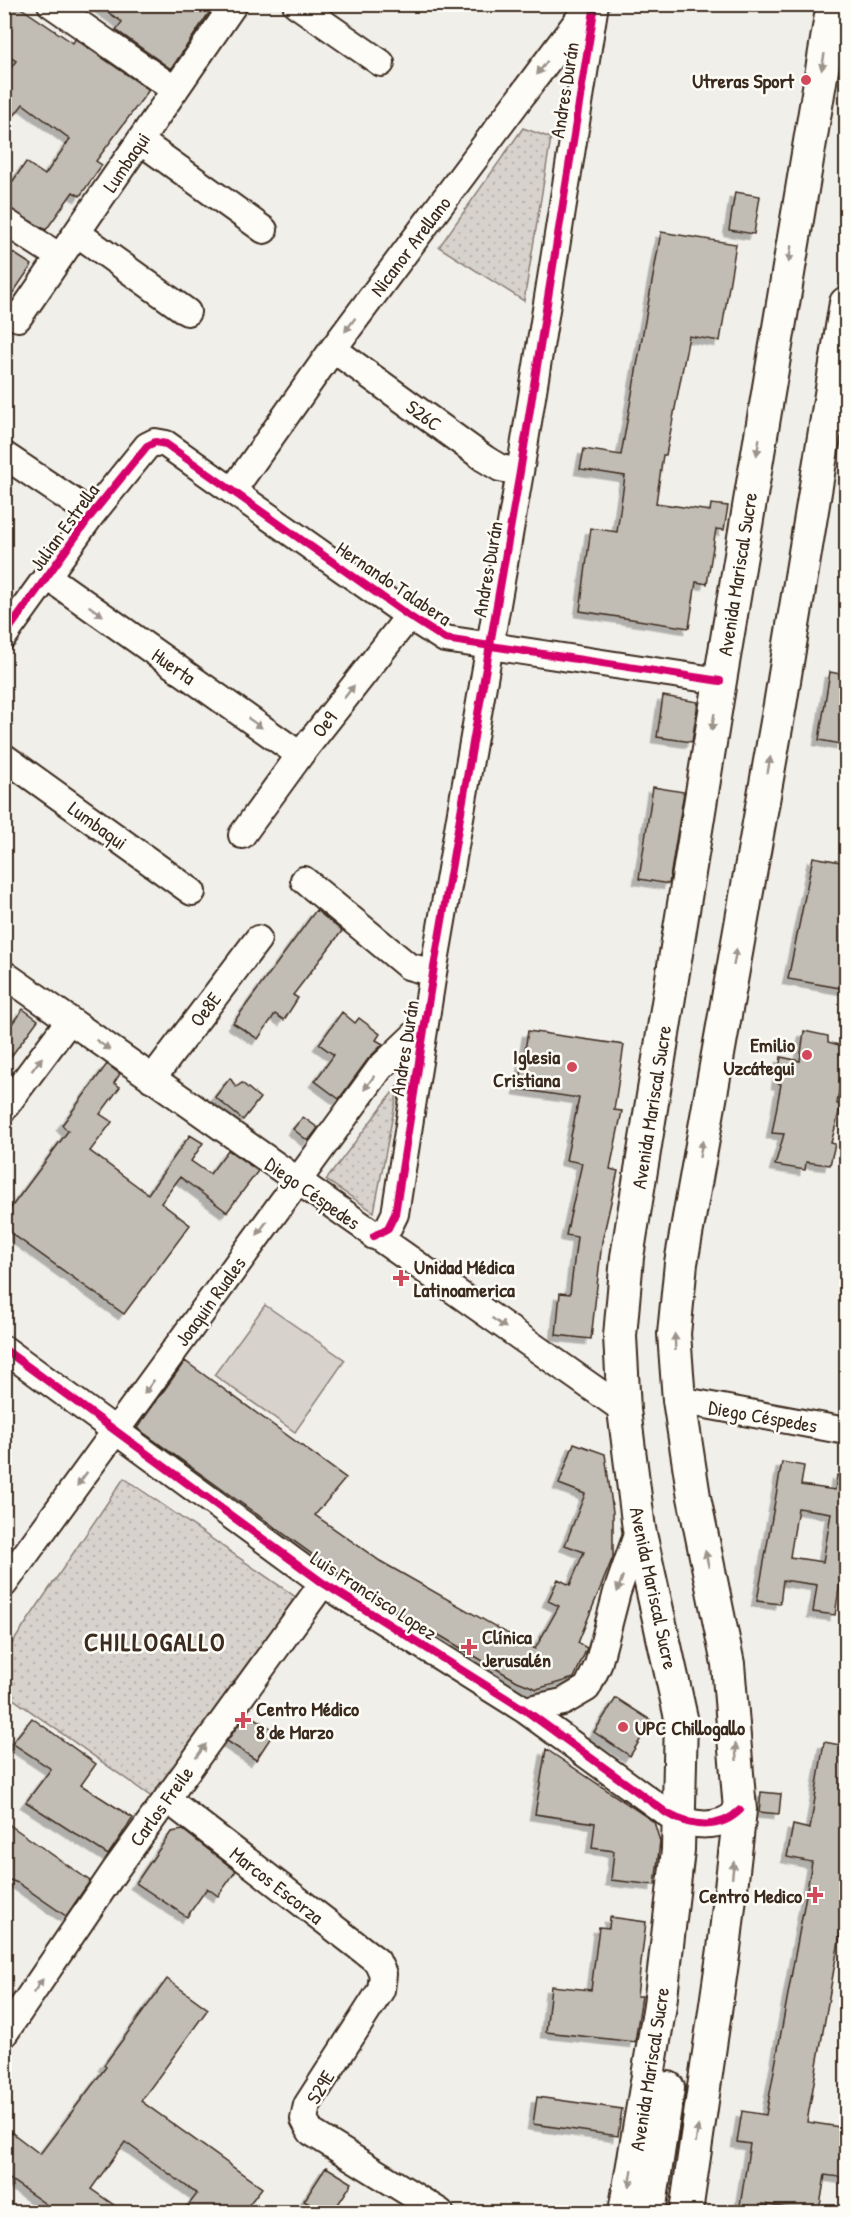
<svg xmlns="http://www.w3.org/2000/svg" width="851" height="2217" font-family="'Patrick Hand',sans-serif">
  <defs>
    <pattern id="grass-dots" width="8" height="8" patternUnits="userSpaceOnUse" patternTransform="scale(1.5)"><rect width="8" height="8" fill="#d7d2cc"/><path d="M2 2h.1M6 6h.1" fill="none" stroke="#b9b4af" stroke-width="1.8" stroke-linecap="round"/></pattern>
    <filter id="shadow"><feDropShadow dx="-5.5" dy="5.5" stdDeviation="0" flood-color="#0004"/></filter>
  </defs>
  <rect width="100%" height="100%" fill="#f1efea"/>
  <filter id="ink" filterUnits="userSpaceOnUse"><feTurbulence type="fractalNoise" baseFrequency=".0167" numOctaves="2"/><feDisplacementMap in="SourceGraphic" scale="12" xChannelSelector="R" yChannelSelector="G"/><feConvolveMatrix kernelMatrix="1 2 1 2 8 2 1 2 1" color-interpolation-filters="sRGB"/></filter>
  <g filter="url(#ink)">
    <!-- grass -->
    <path fill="url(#grass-dots)" stroke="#897e75" stroke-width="1.5" d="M523 128 551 138 524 301 439 247Z
      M399 1084 374 1212 326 1180Z
      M124 1478 300 1600 160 1803 5 1693V1654Z"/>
    <!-- pitch -->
    <path fill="#d7d2cc" stroke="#897e75" stroke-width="1.5" d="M265 1305 345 1360 295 1432 214 1375Z"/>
    <!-- building -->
    <path fill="#c1bcb4" stroke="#3b2a1e" stroke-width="1.5" fill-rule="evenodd" filter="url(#shadow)" d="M4 4H15L73 43 75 39 149 90 96 161 102 165 80 196 73 192 46 230 4 206V194L26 162 45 175 70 139 23 104 4 129V77L16 61 4 53Z
      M96 4H215L171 69 116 30 122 22Z
      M735 192 760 196 754 234 729 230Z
      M661 232 736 244 720 341 689 336 666 455H663L656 503 710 511 711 504 728 506 724 530 716 529 707 584 696 582 689 628 580 611 591 528 617 532 625 476 580 469 584 449 621 455Z
      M4 247 32 265 4 306Z
      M830 672 846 675V706L841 744 819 740Z
      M663 696 698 702 692 742 657 737Z
      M653 787 684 792 669 884 639 879Z
      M813 857 846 863V989L788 979Z
      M316 910 342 931 293 995 298 998 284 1020 275 1014 258 1039 233 1023Z
      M23 1009 38 1020 4 1066V1034Z
      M342 1012 355 1023 359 1018 380 1034 376 1040 383 1044 368 1059 339 1099 315 1081 334 1055 319 1044Z
      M528 1031 624 1045 614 1110 622 1111 610 1169 618 1171 602 1242 591 1339 556 1335 560 1293 570 1294 577 1237 566 1235 582 1163 566 1160 579 1098 519 1089Z
      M804 1031 828 1036V1042L846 1047 837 1104 841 1105 831 1143 835 1144 830 1165 806 1162 805 1170 775 1165 784 1134 772 1133 781 1084 777 1083 781 1057 800 1061Z
      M107 1064 120 1074 114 1083 120 1087 100 1114 112 1122 90 1151 148 1194 190 1135 203 1143 191 1161 210 1174 228 1150 258 1171 227 1212 180 1177 161 1203 190 1225 124 1314 4 1228V1217L68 1131 62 1125Z
      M230 1078 236 1087 242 1083 260 1098 243 1120 215 1097Z
      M303 1117 318 1128 308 1141 293 1129Z
      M185 1361 346 1478 315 1515 380 1561 535 1649 559 1606 548 1601 558 1579 570 1585 584 1552 565 1545 585 1494 559 1484 574 1443 605 1454 613 1512V1557L578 1643 587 1648 574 1678 537 1689 517 1681 359 1588 137 1428Z
      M782 1462 804 1466 801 1485 835 1490 837 1475 846 1476V1543L835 1615 813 1612 817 1585 783 1580 780 1604 757 1601ZM798 1508 831 1513 823 1562 790 1557Z
      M616 1698 652 1721 630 1756 594 1732Z
      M247 1713 275 1731 256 1760 227 1741Z
      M32 1718 96 1764 81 1785 133 1818 108 1855 26 1802 51 1769 12 1743Z
      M824 1742 846 1746 843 1765 846 1766V1808L840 1837 846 1838V1901L807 2122 846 2128V2178L825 2175 819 2212H797V2210L763 2204 762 2212H739L750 2144 737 2142 742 2111 766 2115 812 1862 787 1857 793 1825 810 1829Z
      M546 1749 654 1822 660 1841 655 1885 611 1880 614 1851 592 1848 595 1823 535 1814Z
      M761 1792 781 1794 779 1814 759 1812Z
      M4 1821 90 1881 66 1916 18 1883 4 1878Z
      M183 1830 236 1871 218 1896 207 1888 187 1917 136 1883 171 1832Z
      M610 1917 646 1922 637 1996H642L635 2042 546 2032 551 1986 591 1990 599 1927 609 1928Z
      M167 1979 208 2009 141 2101 262 2188 243 2212H183L197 2194 125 2142 91 2189 124 2212H57L4 2175V2142L11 2132 40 2154 106 2067 104 2065Z
      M537 2097 622 2109 618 2136 533 2124Z
      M326 2167 352 2183 333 2212H323L304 2201Z"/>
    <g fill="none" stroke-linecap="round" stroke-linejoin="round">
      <defs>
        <path id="minor" d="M51 4 175 90
          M296 4 381 63
          M140 141 264 230
          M4 221 60 257
          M77 233 187 312
          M18 318 234 4
          M333 349 485 459 500 468 520 472
          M4 455 92 514
          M233 490 333 349 590 4
          M48 577 300 755
          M4 636 92 514 147 446 155 442 166 444 409 616 445 639 720 681
          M4 757 192 892
          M242 835 300 755 409 616
          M304 880 408 966 433 973
          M4 974 624 1410
          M152 1079 258 939
          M4 1108 69 1021
          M374 1236 388 1228 395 1214 433 973 520 472 595 4
          M4 1349 323 1583 525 1710 668 1814C692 1827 720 1830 740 1810
          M679 1400 846 1431
          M4 1584 380 1068 424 1026
          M525 1710 563 1702 587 1688 598 1665 617 1592 639 1529
          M167 1799 377 1961 383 1974 381 1990 307 2105 304 2119 311 2132 440 2212
          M4 2034 116 1869 323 1583"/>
        <path id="major" d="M625 2212 660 2005 678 1850 681 1718 639 1529 624 1410 620 1336 627 1257 720 681 833 4
          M649 2212 668 2088
          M686 2212 724 1949 740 1810 728 1664 694 1497 679 1400 674 1334 681 1263 780 705 846 303"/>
      </defs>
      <!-- minor casing -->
      <use href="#minor" stroke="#3b2a1e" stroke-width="30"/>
      <!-- major casing -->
      <use href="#major" stroke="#3b2a1e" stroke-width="36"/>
      <!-- minor -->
      <use href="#minor" stroke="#fdfcf7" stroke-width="26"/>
      <!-- major -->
      <use href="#major" stroke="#fdfcf7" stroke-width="32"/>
      <defs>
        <path id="cycleway" d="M4 636 92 514 147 446 155 442 166 444 409 616 445 639 720 681
          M374 1236 388 1228 395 1214 433 973 520 472 595 4
          M4 1349 323 1583 525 1710 668 1814C692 1827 720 1830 740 1810"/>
      </defs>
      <!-- cycleway casing -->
      <use href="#cycleway" stroke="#fdfcf7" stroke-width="11"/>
      <!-- cycleway -->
      <use href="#cycleway" stroke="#d6006c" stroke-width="8"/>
    </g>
    <!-- one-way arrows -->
    <defs><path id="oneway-solid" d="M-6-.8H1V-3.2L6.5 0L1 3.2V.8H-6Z" transform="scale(1.5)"/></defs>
    <g fill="#9c938a">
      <use href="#oneway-solid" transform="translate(823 62) rotate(100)"/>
      <use href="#oneway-solid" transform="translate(542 68) rotate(127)"/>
      <use href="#oneway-solid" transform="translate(790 254) rotate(99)"/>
      <use href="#oneway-solid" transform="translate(350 325) rotate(127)"/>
      <use href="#oneway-solid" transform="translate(758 447) rotate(99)"/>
      <use href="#oneway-solid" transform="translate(96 611) rotate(35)"/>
      <use href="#oneway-solid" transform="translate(349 692) rotate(-52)"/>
      <use href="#oneway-solid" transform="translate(713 722) rotate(99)"/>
      <use href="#oneway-solid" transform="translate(255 723) rotate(35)"/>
      <use href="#oneway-solid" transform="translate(769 765) rotate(-80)"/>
      <use href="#oneway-solid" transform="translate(735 957) rotate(-80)"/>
      <use href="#oneway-solid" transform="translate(103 1045) rotate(35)"/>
      <use href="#oneway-solid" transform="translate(37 1064) rotate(-53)"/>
      <use href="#oneway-solid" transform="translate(369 1083) rotate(126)"/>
      <use href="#oneway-solid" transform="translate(701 1149) rotate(-80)"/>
      <use href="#oneway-solid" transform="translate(262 1228) rotate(126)"/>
      <use href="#oneway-solid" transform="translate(499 1323) rotate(35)"/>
      <use href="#oneway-solid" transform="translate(675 1342) rotate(-93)"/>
      <use href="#oneway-solid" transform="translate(149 1387) rotate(126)"/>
      <use href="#oneway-solid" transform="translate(82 1479) rotate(126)"/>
      <use href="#oneway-solid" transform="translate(707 1559) rotate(-102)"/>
      <use href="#oneway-solid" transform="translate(620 1584) rotate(109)"/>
      <use href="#oneway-solid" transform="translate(201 1751) rotate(-54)"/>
      <use href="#oneway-solid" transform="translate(736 1752) rotate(-94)"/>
      <use href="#oneway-solid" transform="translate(733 1870) rotate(-84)"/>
      <use href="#oneway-solid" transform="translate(38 1986) rotate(-55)"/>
      <use href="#oneway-solid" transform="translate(697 2134) rotate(-82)"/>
      <use href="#oneway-solid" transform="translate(631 2178) rotate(99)"/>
    </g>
  </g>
  <!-- markers -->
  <g fill="#d1495b" stroke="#fdfcf7" stroke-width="2">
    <circle cx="806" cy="80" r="6"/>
    <circle cx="807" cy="1055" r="6"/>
    <circle cx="572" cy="1067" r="6"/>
    <path d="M398 1269h6v6h6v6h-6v6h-6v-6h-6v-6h6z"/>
    <path d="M466 1638h6v6h6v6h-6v6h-6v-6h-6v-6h6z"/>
    <path d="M240 1711h6v6h6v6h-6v6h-6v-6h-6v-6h6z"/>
    <circle cx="623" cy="1727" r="6"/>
    <path d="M812 1886h6v6h6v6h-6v6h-6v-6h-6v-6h6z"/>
  </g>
  <g text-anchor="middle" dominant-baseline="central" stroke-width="5" stroke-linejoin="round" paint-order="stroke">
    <!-- poi labels -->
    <g font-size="20" font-weight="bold" fill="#3b2a1e" stroke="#fdfcf7" text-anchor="end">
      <text x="794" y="80">Utreras Sport</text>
      <text x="795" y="1044">Emilio<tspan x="795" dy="23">Uzcátegui</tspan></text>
      <text x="560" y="1056">Iglesia<tspan x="560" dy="23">Cristiana</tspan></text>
      <text x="414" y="1266" text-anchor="start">Unidad Médica<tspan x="414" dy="23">Latinoamerica</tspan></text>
      <text x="482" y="1636" text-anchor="start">Clínica<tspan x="482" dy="23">Jerusalén</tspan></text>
      <text x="256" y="1708" text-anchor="start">Centro Médico<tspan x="256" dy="23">8 de Marzo</tspan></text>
      <text x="635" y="1727" text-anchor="start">UPC Chillogallo</text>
      <text x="802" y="1895">Centro Medico</text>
    </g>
    <!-- street labels -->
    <g font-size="20" fill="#3b2a1e" stroke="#fdfcf7">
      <text transform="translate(564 90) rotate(-81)">Andres Durán</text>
      <text transform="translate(126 162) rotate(-56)">Lumbaqui</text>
      <text transform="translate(410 246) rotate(-53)">Nicanor Arellano</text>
      <text transform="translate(424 415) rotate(36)">S26C</text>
      <text transform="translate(64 527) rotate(-54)">Julian Estrella</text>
      <text transform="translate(487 569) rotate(-80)">Andres Durán</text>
      <text transform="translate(737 574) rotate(-81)">Avenida Mariscal Sucre</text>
      <text transform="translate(394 583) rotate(34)">Hernando Talabera</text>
      <text transform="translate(174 666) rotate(35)">Huerta</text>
      <text transform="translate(324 724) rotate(-52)">Oe9</text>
      <text transform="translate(98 825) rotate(36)">Lumbaqui</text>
      <text transform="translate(205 1009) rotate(-53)">Oe8E</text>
      <text transform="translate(404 1048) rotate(-81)">Andres Durán</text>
      <text transform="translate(651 1107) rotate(-81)">Avenida Mariscal Sucre</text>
      <text transform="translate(313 1193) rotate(35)">Diego Céspedes</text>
      <text transform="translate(210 1301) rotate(-54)">Joaquin Ruales</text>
      <text transform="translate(763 1416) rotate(10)">Diego Céspedes</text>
      <text transform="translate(654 1588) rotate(78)">Avenida Mariscal Sucre</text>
      <text transform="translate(374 1595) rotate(33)">Luis Francisco Lopez</text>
      <text transform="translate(161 1806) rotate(-54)">Carlos Freile</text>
      <text transform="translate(277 1885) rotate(38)">Marcos Escorza</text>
      <text transform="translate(649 2069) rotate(-81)">Avenida Mariscal Sucre</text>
      <text transform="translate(320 2087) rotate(-59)">S29E</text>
    </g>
    <!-- district labels -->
    <g font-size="26" font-weight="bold" letter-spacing="1.5" fill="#3b2a1e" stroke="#fdfcf7">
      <text x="155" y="1641">CHILLOGALLO</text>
    </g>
  </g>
  <!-- margin -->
  <rect width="851" height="2217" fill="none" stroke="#fdfcf7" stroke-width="24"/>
  <rect x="12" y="12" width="827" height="2193" fill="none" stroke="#3b2a1e" stroke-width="2" filter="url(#ink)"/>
</svg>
